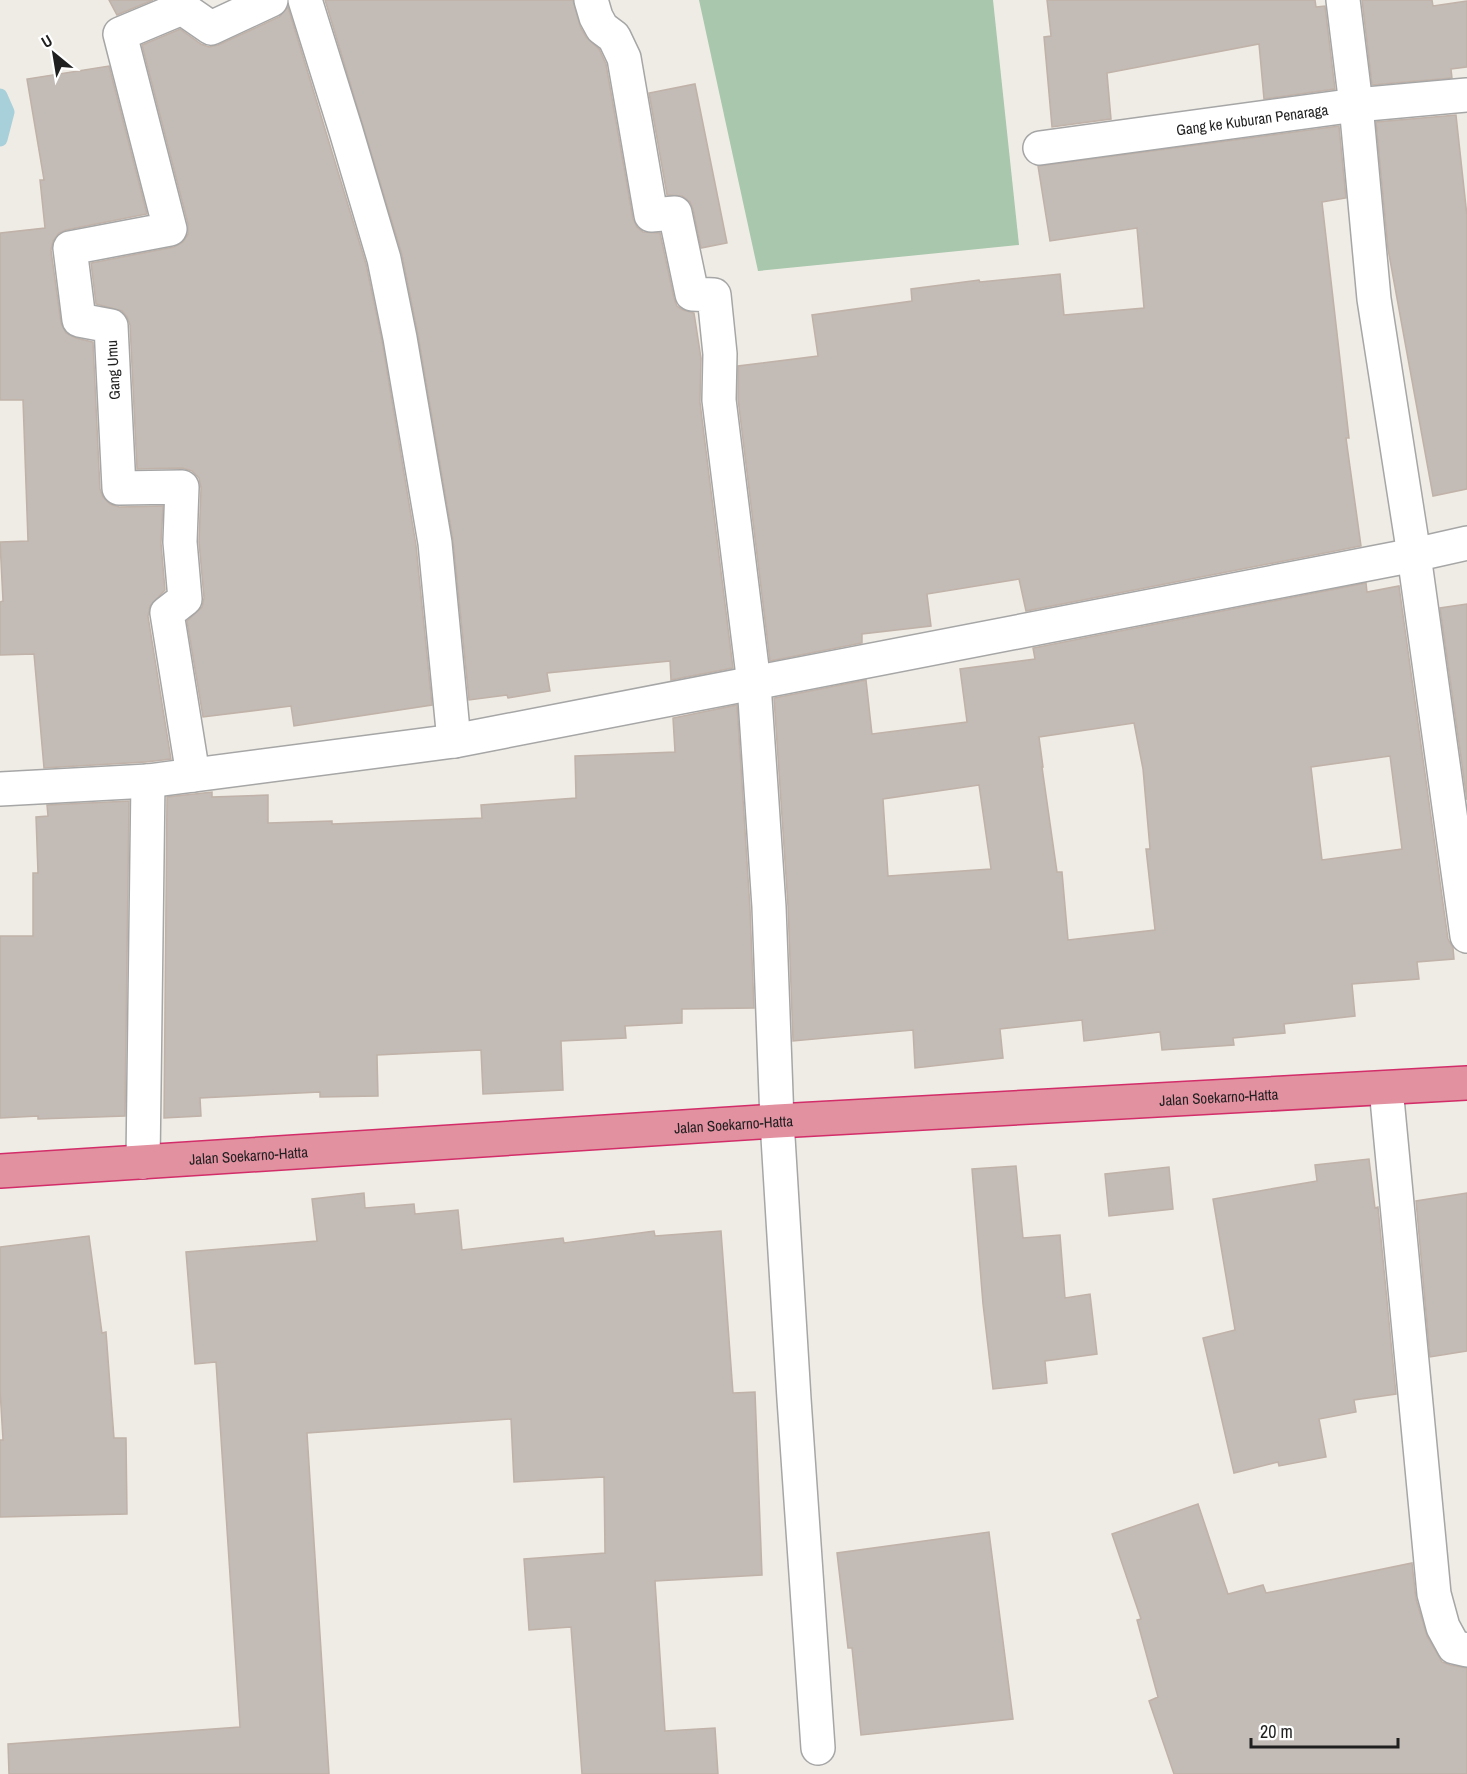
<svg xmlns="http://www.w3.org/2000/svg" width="1467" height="1774" font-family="'Archivo Narrow',sans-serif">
  <rect width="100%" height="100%" fill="#efece5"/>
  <!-- cemetery -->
  <path fill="#a8c7ac" d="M699 0H993L1019 245 758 271Z"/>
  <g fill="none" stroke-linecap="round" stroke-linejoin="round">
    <!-- stream -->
    <path stroke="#a8d0da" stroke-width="15" d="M0 96 7 112 0 139"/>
  </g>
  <!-- building -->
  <path fill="#c3bbb5" stroke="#c0b2a8" stroke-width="1.5" fill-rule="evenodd" d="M109 0H153L117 15Z
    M325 0H573L580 26 586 37 599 49 606 64 633 219 637 227 643 232 660 233 674 298 677 306 683 310 694 313 701 358 700 402 733 668 671 680 670 661 547 673 550 691 508 698 507 695 469 700 453 540 418 335 402 255Z
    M1047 0H1315L1316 7 1325 6 1335 89 1264 99 1259 44 1107 73 1111 119 1052 127 1044 37 1051 36Z
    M1362 0H1432L1433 6 1467 1V67L1451 69 1452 78 1372 85Z
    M288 7 366 264 382 341 416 545 432 705 294 726 291 706 203 717 187 621 202 607 204 598 199 542 201 488 199 478 192 471 182 468 137 469 130 325 127 317 122 311 96 304 91 263 174 247 183 242 188 234V224L142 45 180 29 201 44 209 47 218 45 279 17Z
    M109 66 147 214 66 230 59 233 53 241 51 250 61 323 66 333 76 338 93 342 100 489 103 497 110 504 119 507 163 506 161 543 165 590 150 606 148 616 171 759 146 762 44 768 34 654 0 655V602L3 601 0 542 28 541 23 400H0V233L45 228 40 180H44L27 79Z
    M695 84 727 243 701 248 693 209 690 202 682 196 667 195 649 93Z
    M1456 115 1467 216V489L1433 496 1388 249 1376 122Z
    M1339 126 1346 198 1322 202 1349 438H1346L1361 546 1026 611 1019 579 927 594 931 626 862 634V643L770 661 738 399V366L818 356 812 315 912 301 911 289 979 280 980 282 1060 274 1064 315 1144 308 1137 228 1050 241 1038 166Z
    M1366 583 1367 592 1399 586 1448 939 1453 948 1454 959 1417 962 1419 979 1352 984 1355 1016 1284 1024 1285 1033 1233 1038 1234 1045 1162 1050 1160 1032 1084 1041 1082 1020 1000 1029 1003 1058 915 1068 913 1030 793 1041 788 906 774 698 866 680 872 734 967 722 960 669 1035 659 1033 648ZM1134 723 1143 769 1150 849H1146L1155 930 1068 940 1062 872H1057L1042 767H1043L1039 737ZM1390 756 1402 849 1322 860 1311 767ZM979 785 991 869 888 876 883 799Z
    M1467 604V800L1440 608Z
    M737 705 750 908 754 1008 682 1009V1023L625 1026 626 1038 561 1041 563 1090 483 1094 481 1050 377 1055 378 1096 320 1097V1092L200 1098 201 1116 164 1118 167 797 212 792V797L268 795V823L332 821V824L482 818 481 805 576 798 575 756 675 752 673 718Z
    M129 801 125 1116 38 1119V1116L0 1118V936H33V873H38L36 817 48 816 47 805Z
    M1369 1159 1375 1208 1378 1207 1396 1394 1354 1400 1356 1412 1319 1419 1326 1457 1279 1466 1278 1462 1234 1473 1203 1338 1235 1330 1213 1199 1317 1181 1315 1165Z
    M1016 1166 1023 1238 1060 1235 1065 1298 1090 1294 1097 1354 1045 1361 1047 1383 993 1389 983 1304 972 1169Z
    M1169 1167 1173 1209 1109 1216 1105 1174Z
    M364 1193 365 1208 414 1204 415 1214 458 1210 462 1250 563 1238 564 1243 654 1231 655 1236 721 1231 733 1393 755 1392 762 1575 655 1581 665 1731 715 1728 718 1774H582L571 1627 529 1630 524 1559 605 1553 604 1477 514 1482 511 1419 307 1433 329 1774H9L8 1744 240 1727 216 1362 195 1364 186 1252 317 1241 312 1199Z
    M1467 1193V1351L1430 1357 1416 1201Z
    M89 1236 102 1333 106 1332 114 1438H126L127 1514 0 1517V1440H3L0 1390V1247Z
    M1198 1504 1228 1594 1263 1585 1266 1593 1412 1563 1416 1599 1427 1636 1442 1662 1450 1665 1467 1668V1774H1174L1149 1701 1158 1697 1137 1620 1141 1619 1112 1534Z
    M989 1532 1013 1719 861 1735 852 1648H848L837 1553Z"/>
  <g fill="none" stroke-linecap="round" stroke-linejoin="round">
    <defs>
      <g id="street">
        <path d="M305 0 346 131 384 259 400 338 435 543 454 741"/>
        <path d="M591 0 596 17 602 28 614 37 624 58 651 215 675 213 692 294 714 295 720 354 719 400 754 684 769 907 777 1121 794 1399 818 1748"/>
        <path d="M1343 0 1356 105 1374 299 1414 555 1467 936"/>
        <path id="s1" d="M1040 148 1356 105 1467 95"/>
        <path d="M193 775 167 613 185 599 180 542 182 487 119 488 111 326 79 320 70 248 170 229 120 34 182 8 211 28 271 0"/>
        <path d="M0 789 148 781 454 741 1414 555 1467 543"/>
        <path d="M1386 1088 1434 1594 1443 1627 1454 1647 1467 1650"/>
        <path d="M143 1162 148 781"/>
      </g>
      <g id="highway">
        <path id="s2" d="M0 1171 777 1121 1467 1083"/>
      </g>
    </defs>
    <!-- street casing -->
    <use href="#street" stroke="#a6a6a6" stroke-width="36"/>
    <!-- highway casing -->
    <use href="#highway" stroke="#d22d68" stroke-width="36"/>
    <!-- street -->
    <use href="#street" stroke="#fff" stroke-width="33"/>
    <!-- highway -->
    <use href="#highway" stroke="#e291a1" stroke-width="33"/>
  </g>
  <g text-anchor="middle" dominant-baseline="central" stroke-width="5" stroke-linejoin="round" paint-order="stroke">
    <!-- street labels -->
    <g font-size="15" fill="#1f1f1f" stroke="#fff">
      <text stroke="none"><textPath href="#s1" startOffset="214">Gang ke Kuburan Penaraga</textPath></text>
      <text transform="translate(113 370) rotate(-93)">Gang Umu</text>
      <text stroke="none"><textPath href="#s2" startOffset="1221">Jalan Soekarno-Hatta</textPath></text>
      <text stroke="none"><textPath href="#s2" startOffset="735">Jalan Soekarno-Hatta</textPath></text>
      <text stroke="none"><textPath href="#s2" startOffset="249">Jalan Soekarno-Hatta</textPath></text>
    </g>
  </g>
  <!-- north arrow -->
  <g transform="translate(54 54) rotate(330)" stroke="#ffffff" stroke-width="4.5" paint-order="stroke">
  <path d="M0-4.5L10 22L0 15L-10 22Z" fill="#1f1f1f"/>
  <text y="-9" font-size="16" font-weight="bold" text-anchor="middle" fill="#1f1f1f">U</text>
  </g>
  <!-- scale -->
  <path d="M1251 1738v9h147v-9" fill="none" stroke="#1f1f1f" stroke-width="3"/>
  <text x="1260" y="1738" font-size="18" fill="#1f1f1f" stroke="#ffffff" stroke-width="4.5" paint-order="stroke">20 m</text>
</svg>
